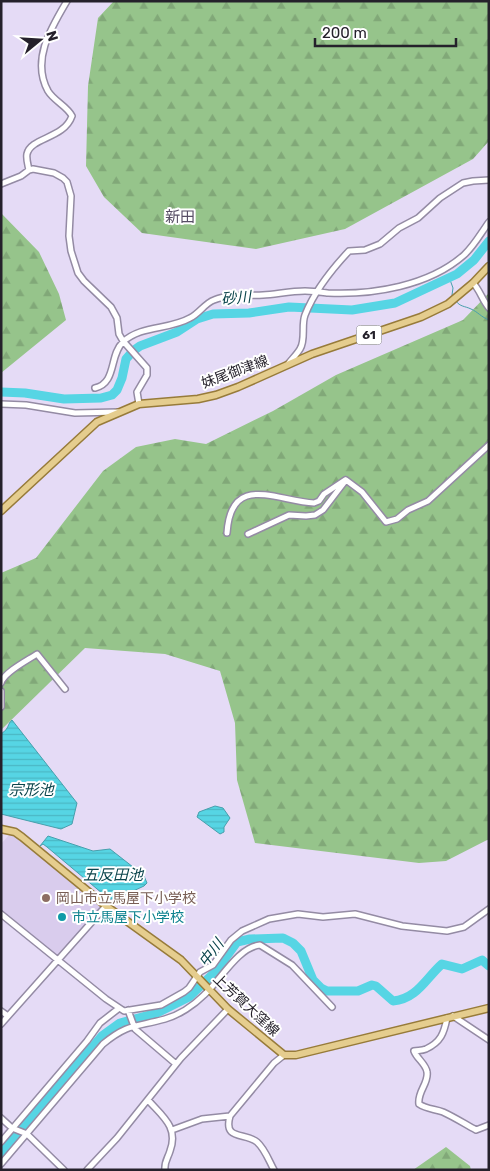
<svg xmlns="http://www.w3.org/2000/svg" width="490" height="1171" font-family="Rubik,'Noto Sans JP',sans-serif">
  <defs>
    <pattern id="forest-firs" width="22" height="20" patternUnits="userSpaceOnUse" patternTransform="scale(1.25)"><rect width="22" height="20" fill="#96c48b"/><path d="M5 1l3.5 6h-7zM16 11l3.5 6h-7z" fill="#81a878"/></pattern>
    <pattern id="water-rules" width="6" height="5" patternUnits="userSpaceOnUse" patternTransform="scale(1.25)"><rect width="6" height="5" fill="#56d5e4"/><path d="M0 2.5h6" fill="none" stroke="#4bb7c4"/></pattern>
  </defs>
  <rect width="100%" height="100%" fill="#e5dbf6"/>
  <!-- built -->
  <path fill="#d9cced" d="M10 834 24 842 101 906V909L59 957H56L1 913V844Z"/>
  <!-- forest -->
  <path fill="url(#forest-firs)" d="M114 1H489V141L473 159 345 229 256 249 142 233 104 197 86 166 88 86 98 18Z
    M1 213 39 252 59 294 66 320 1 373Z
    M489 293V839L446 861 419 863 255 843 237 780 235 723 220 671 165 654 85 648 1 730V573L36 558 103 471 136 447 175 439 206 444 273 411 336 375 463 320Z
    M446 1147 470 1166 471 1170H413Z"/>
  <!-- water -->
  <path fill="url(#water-rules)" stroke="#479fac" d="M12 720 77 803 72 824 61 829 1 814V734C10 728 7 724 12 720Z
    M215 806 223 808 230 818 224 827V832L220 834 197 817 199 812Z
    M48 836 93 851 110 849 133 867 138 875 144 876 147 883 144 886 116 899H109L47 847 43 844 40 846Z"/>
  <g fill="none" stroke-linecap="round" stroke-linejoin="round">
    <!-- stream -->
    <path stroke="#479fac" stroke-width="1" d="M449 277 453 288 452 295
      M456 301C460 307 465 306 471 309 478 312 481 317 489 320"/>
    <!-- river -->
    <path stroke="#56d5e4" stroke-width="9" d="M1 392 25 393 64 399 101 398 112 395 117 390 122 378 126 359 133 351 140 346 177 332 197 319 213 314 249 313 289 307 352 310 395 303 457 274 474 260 489 241
      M1 1153 102 1036 120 1023 157 1013 189 997 215 972 237 942 250 939 283 938 293 943 301 951 313 980 321 988 327 991H358L372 985 376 986 393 1001C417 999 426 978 442 964L462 969 482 960 489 966"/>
    <defs>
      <path id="minor" d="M29 170C28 165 26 159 27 154 31 137 64 139 72 116 67 106 54 101 48 91 31 60 51 28 67 1
        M1 184 21 176 29 170 33 169 54 173 63 178 67 182 71 196 69 236 71 251 78 273 84 281 111 307 117 318 119 334 123 341 147 368V375L137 392 139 404
        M473 283C480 290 482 300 489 308
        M288 364C292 359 297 354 300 349 306 340 301 325 305 315 314 292 333 268 349 251L365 250 380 244 399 228 418 218 440 198 463 183 473 181 489 180
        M95 388C117 383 109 355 123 342 141 325 169 330 190 318 199 314 205 303 214 300 229 294 248 296 263 295 277 294 291 291 305 291 313 291 320 292 328 293 373 295 429 286 464 255 474 246 481 233 489 222
        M1 404 26 405 75 413 118 412
        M227 533C231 472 276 501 314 503L319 501 324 494 345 480
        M248 534 289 515 306 516 315 515 323 510 346 480 362 492 386 522 397 519 408 510 428 501 489 445
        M1 683C4 672 28 660 37 654L65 689
        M1 691V707
        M1 914 106 999 124 1011 161 1005 184 992 189 988 200 972 213 965 231 940 242 931 269 919 298 914 323 917 355 914 402 926 447 931 464 927 489 909
        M128 1010 135 1029 176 1064
        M1 1011 8 1016
        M453 1016 489 1040
        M447 1018C444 1033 441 1042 426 1049 421 1051 418 1050 414 1051 417 1059 426 1064 427 1072 429 1083 417 1092 419 1104 426 1109 435 1109 443 1112 454 1117 465 1124 476 1130L489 1125
        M1 1024 106 906
        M148 1100C162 1116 179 1127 170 1151 168 1158 164 1162 165 1170
        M1 1118 12 1128 27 1134 64 1170
        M172 1130 202 1119 230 1116
        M1 1142 87 1041 100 1023 118 1009
        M1 1164 103 1044C128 1023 137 1027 165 1019 179 1015 194 1005 204 995 220 981 238 947 260 945L292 965 332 1007
        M87 1170 117 1138 181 1058 228 1009
        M274 1170C269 1161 265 1149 257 1142 245 1132 223 1141 230 1116L274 1063 284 1055"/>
      <path id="major" d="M1 511 97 422 139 404 198 399 216 395 238 387 312 354 421 317 448 304 473 283 489 266
        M1 829 15 832 22 837 106 906 181 960 228 1009 284 1055H296L489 1008"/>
    </defs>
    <!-- minor casing -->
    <use href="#minor" stroke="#948ba4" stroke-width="8"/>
    <!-- major casing -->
    <use href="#major" stroke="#977b3a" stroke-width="9"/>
    <!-- minor -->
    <use href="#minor" stroke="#fff" stroke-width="5"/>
    <!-- major -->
    <use href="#major" stroke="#e5cd8e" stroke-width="6"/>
  </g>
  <!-- markers -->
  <circle fill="#8d6e63" stroke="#fff" stroke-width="2" cx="46" cy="898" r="5"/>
  <circle fill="#0f9aa8" stroke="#fff" stroke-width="2" cx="62" cy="917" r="5"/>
  <g text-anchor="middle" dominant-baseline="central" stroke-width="4" stroke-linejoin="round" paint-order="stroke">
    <!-- shield labels -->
    <rect fill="#fff" stroke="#66646b" stroke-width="1" x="356.5" y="325.5" width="25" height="19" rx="4"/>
    <g font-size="12" font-weight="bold" fill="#25212b">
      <text x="369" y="335">61</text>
    </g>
    <!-- street labels -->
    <g font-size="14" fill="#25212b" stroke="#fff">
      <text transform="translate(235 372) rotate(-20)">妹尾御津線</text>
      <text transform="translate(246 1005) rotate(43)">上芳賀大窪線</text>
    </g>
    <!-- education labels -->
    <g font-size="14" fill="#785e54" stroke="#fff" text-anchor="start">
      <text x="56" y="898">岡山市立馬屋下小学校</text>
    </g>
    <!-- culture labels -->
    <g font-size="14" fill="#0d838f" stroke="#fff" text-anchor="start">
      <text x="72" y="917">市立馬屋下小学校</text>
    </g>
    <!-- neighbourhood labels -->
    <g font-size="15" fill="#574e65" stroke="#fff">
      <text x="180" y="217">新田</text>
    </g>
    <!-- water labels -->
    <g font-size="15" font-style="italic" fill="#0b454c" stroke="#fff">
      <text transform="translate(236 298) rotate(-5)">砂川</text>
      <text x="31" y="790">宗形池</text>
      <text x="113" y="875">五反田池</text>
      <text transform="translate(211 953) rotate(-52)">中川</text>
    </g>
  </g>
  <!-- border -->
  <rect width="490" height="1171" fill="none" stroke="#25212b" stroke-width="5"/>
  <!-- north arrow -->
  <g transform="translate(40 40) rotate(72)" stroke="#ffffff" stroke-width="4" paint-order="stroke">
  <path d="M0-4L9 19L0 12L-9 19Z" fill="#25212b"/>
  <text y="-8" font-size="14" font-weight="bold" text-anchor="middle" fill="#25212b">N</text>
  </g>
  <!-- scale -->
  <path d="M315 38v8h141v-8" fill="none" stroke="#25212b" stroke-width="2.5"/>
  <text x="322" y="38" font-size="15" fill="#25212b" stroke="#ffffff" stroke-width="4" paint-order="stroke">200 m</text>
</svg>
